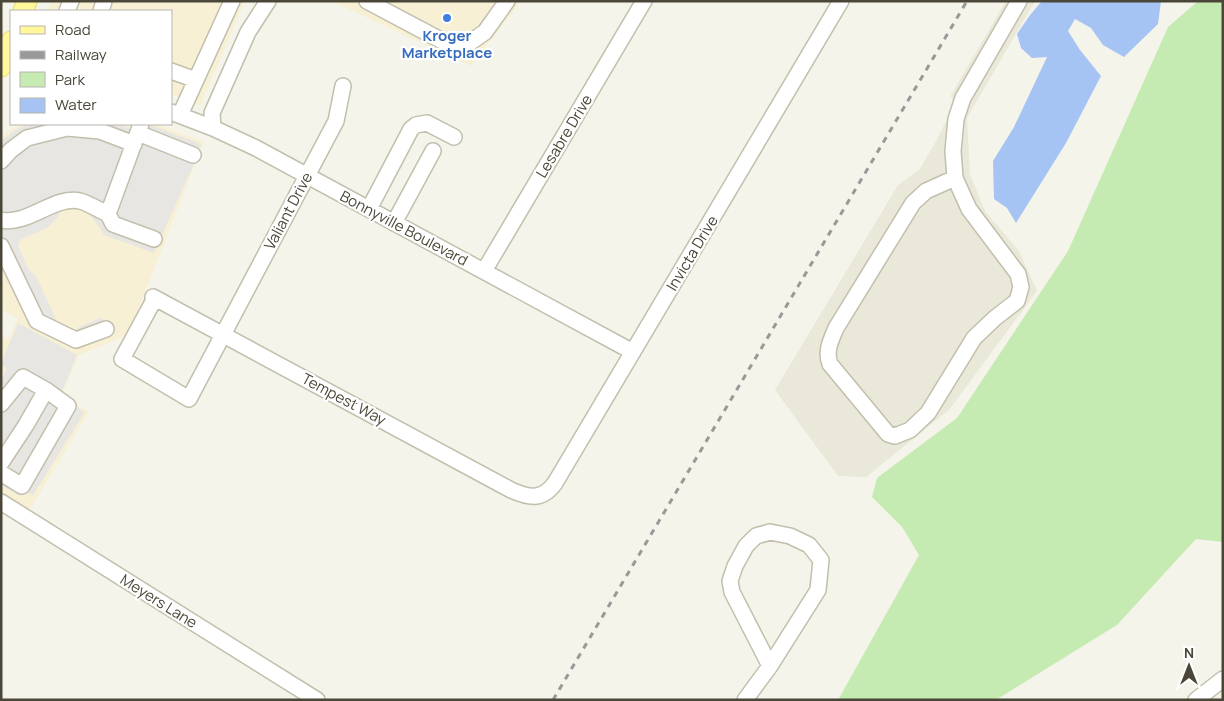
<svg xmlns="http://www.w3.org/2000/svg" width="1224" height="701" font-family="Manrope,sans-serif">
  <rect width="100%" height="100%" fill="#f5f4ea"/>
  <!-- residential -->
  <path fill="#eae8d8" d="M1006 1H1035L967 118 970 174 985 211 1019 251 1037 291 949 410 866 477 838 476 775 390 898 185 919 170 934 145 954 106 951 95Z"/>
  <!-- commercial -->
  <path fill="#f7f0d5" d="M51 1H245L200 106 171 94V11H47Z
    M331 1H521L471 66Z
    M20 124H156L204 142 128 335 79 355 62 395 89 412 29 511 1 493V337L8 340 18 319 1 309V136Z"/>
  <!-- green -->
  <path fill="#c6ebb2" d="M1198 1H1223V542L1196 539 1117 625 996 700H838L919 555 902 527 872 497 877 478 957 418 1068 251 1168 27Z"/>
  <!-- parking -->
  <path fill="#e7e6e2" d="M27 124H120L132 129 151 125 201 144 193 166 154 253 104 235 92 217 81 208H71L60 211 58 217 47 228 20 240 18 246 29 270 36 276 60 328 81 336 77 328 102 317 106 325 110 323 115 333 88 345 81 347 74 346 41 329 1 258V141L14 131Z
    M18 323 77 355 60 396 85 412 33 495 26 492H23L20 496 1 485V381L7 368 1 364Z"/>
  <!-- water -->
  <path fill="#a6c4f3" d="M1042 1H1161L1158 24 1124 57 1103 45 1091 28 1075 19 1068 31 1080 50 1101 76 1066 143 1016 223 1007 208 994 199 993 161 1014 127 1047 57 1032 58 1021 48 1017 34 1030 15Z"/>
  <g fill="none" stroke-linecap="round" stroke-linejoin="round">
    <defs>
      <path id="minor" d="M367 1 450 45 468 44 485 32 507 1
        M67 11 71 1
        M101 11 104 1
        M171 71 196 80
        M171 112 213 128 256 148 633 352
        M180 115 232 1
        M213 128 212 113 248 32 268 1
        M138 133 193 155
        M1 161 11 150 27 138 67 128 100 131 134 144
        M955 178 926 191 913 203 836 328C831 340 825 351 830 364L888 434 895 436 910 430 928 413 974 338 995 318 1017 301 1021 287 1018 274 969 209 955 178 953 151 956 119 963 98 1019 1
        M369 209 411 129 416 125 427 123 454 137
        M108 214 113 224 154 239
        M1 220C27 226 55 195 80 201 90 204 99 210 108 214L141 124
        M394 223 433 151
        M1 246 37 321 76 340 106 329
        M484 271 644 1
        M153 297 511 490C529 498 542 501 555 483L841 1
        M155 298 122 359 189 399 336 121 343 86
        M1 404 23 377 46 390 26 425 1 463
        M1 473 22 486 68 406 46 390
        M1 502 317 700
        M745 700 770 666 818 590 821 560 809 545 790 536 770 532 756 536 746 546 735 566 730 581 732 592 770 666
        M1196 700 1223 679"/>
      <path id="major" d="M23 11 27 1
        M1 67 11 41"/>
    </defs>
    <!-- minor casing -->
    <use href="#minor" stroke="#c2bfac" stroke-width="18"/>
    <!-- major casing -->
    <use href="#major" stroke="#e8db66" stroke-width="21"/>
    <!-- minor -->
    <use href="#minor" stroke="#fff" stroke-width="15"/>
    <!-- major -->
    <use href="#major" stroke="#fff79a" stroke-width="19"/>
    <!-- rail -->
    <path stroke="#999" stroke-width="3" stroke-dasharray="6 6" stroke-linecap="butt" d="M553 700 967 1"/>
  </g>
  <!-- markers -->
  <circle fill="#3f7fe0" stroke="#fff" stroke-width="2" cx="447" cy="18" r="5"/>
  <g text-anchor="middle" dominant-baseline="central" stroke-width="4.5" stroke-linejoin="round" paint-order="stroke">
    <!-- shop labels -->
    <g font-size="15" font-weight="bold" fill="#366cbe" stroke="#fff">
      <text x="447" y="35">Kroger<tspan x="447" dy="17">Marketplace</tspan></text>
    </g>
    <!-- street labels -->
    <g font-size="15" fill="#4a4738" stroke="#fff">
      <text transform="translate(564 136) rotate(-59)">Lesabre Drive</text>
      <text transform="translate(288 211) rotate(-62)">Valiant Drive</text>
      <text transform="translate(404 228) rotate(28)">Bonnyville Boulevard</text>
      <text transform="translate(692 253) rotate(-59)">Invicta Drive</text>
      <text transform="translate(344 399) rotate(28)">Tempest Way</text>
      <text transform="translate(159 601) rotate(32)">Meyers Lane</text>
    </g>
  </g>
  <!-- border -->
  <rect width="1224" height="701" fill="none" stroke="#4a4738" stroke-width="5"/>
  <!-- legend -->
  <rect x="10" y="10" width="162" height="115" fill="#ffffff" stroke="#b7b5af"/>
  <rect x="20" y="26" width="25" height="8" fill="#fff79a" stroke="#b7b5af"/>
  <text x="55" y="35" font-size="15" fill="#4a4738">Road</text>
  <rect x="20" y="51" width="25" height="8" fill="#999999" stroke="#b7b5af"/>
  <text x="55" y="60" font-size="15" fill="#4a4738">Railway</text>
  <rect x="20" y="72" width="25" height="15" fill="#c6ebb2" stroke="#b7b5af"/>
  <text x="55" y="85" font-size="15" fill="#4a4738">Park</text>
  <rect x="20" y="98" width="25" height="15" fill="#a6c4f3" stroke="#b7b5af"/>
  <text x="55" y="110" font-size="15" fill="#4a4738">Water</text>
  <!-- north arrow -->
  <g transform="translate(1189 666)" stroke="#ffffff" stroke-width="4" paint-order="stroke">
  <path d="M0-4L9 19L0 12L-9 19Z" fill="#4a4738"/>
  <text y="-8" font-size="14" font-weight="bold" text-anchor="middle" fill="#4a4738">N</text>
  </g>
</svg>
